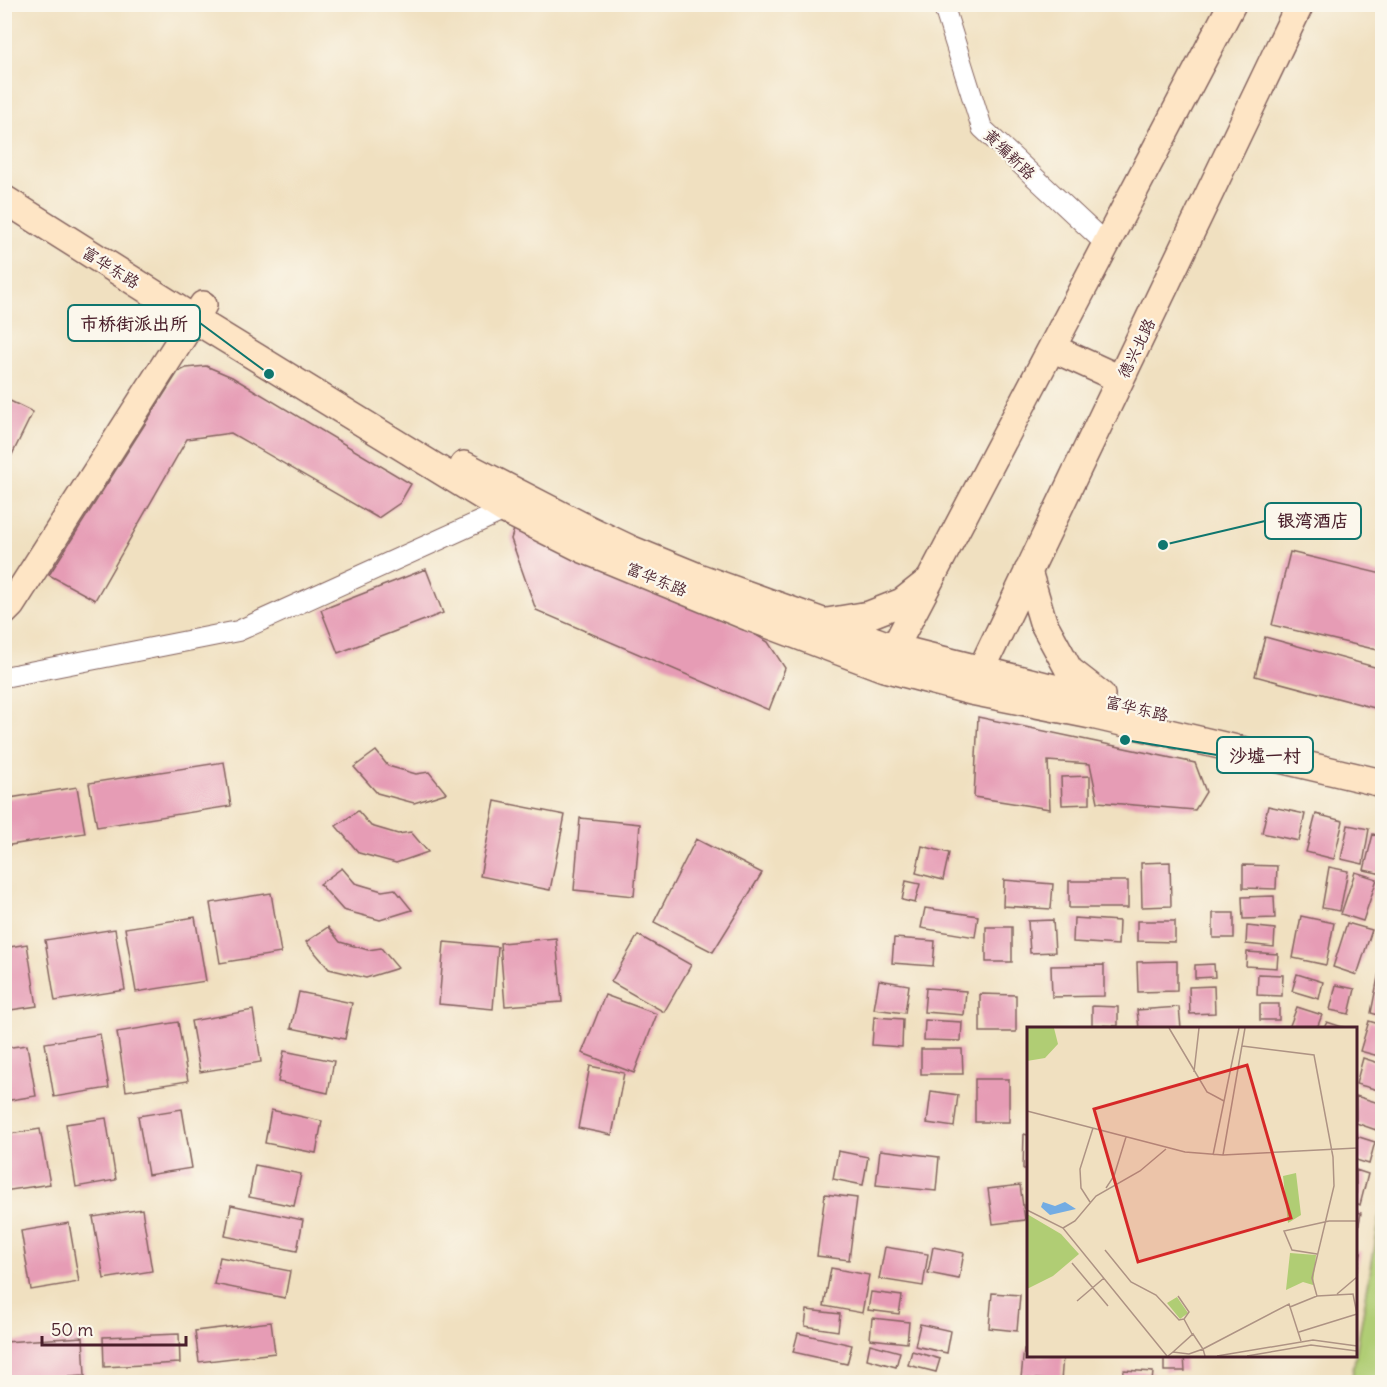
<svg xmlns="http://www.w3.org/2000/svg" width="1387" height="1387" font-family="Delius,'LXGW WenKai TC',sans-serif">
  <rect width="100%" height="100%" fill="#fbf7ec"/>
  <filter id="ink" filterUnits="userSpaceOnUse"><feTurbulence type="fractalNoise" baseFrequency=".0167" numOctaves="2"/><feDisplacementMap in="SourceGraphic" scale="12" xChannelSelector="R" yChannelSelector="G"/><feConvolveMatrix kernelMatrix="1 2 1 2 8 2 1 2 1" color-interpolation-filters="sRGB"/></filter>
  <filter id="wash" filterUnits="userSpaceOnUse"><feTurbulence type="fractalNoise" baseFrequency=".008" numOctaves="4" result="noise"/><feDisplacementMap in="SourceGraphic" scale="24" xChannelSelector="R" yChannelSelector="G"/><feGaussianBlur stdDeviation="1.35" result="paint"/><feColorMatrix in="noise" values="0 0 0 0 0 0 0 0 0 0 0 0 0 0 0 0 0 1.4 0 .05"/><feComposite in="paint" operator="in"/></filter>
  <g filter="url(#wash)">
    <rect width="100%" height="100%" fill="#f0e0c0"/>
    <!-- green -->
    <path fill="#b0cd74" stroke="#7d7650" stroke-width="1.5" d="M1382 1205V1382H1351Z"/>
    <g id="blocks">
      <!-- building -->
      <path fill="#e69cb5" d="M206 366 232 377 411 484 400 503 378 518 231 433 187 439 95 600 49 575 178 372 186 368Z
        M4 398 33 412 4 471Z
        M515 526 739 625 768 642 785 668 769 710 536 610 511 539Z
        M1290 552 1382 574V651L1272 625Z
        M426 569 443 613 338 653 321 610Z
        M1265 637 1382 669V710L1255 676Z
        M978 717 1195 763 1206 792 1195 810 1098 802 1090 764 1048 761 1050 809 974 797Z
        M376 751 388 766 416 774 429 772 446 793 414 803 377 793 354 767Z
        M224 762 231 806 97 827 89 783Z
        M1090 776V804L1062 805 1061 777Z
        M77 787 85 833 4 846V799Z
        M495 801 565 815 550 890 480 876Z
        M1268 806 1305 814 1299 841 1262 833Z
        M358 811 371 826 398 834 411 832 428 852 396 863 359 853 336 826Z
        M1316 814 1343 821 1334 859 1306 852Z
        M580 818 640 824 634 896 574 890Z
        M1348 825 1369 829 1363 864 1341 859Z
        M1373 834 1382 837V874L1364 870Z
        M696 839 762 873 713 952 654 922Z
        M922 846 949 853 943 880 916 873Z
        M1170 862 1171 906 1142 907 1141 863Z
        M1243 865 1277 866 1276 889 1243 888Z
        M1329 867 1348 871 1340 911 1322 908Z
        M342 868 355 883 382 891 395 889 412 910 380 920 343 910 320 884Z
        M1355 872 1377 879 1363 921 1341 914Z
        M1004 880 1053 884 1051 909 1003 906Z
        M906 881 920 884 915 903 902 900Z
        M1069 881H1128V908H1069Z
        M271 893 281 953 220 963 210 903Z
        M1274 896 1275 918 1243 919 1242 897Z
        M925 908 978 916 975 937 921 928Z
        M1213 913H1234V938H1213Z
        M1301 916 1334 923 1326 965 1293 958Z
        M195 917 206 981 136 992 125 928Z
        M1074 918 1119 921 1118 945 1073 942Z
        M1053 920 1055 952 1030 953 1028 921Z
        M1137 921H1175V942L1137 941Z
        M1347 923 1372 930 1357 975 1333 967Z
        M1247 926 1275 929 1274 947 1246 944Z
        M328 927 340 942 368 950 381 948 398 968 366 978 329 969 306 942Z
        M986 927H1012V962H986Z
        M115 929 125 990 55 1001 45 940Z
        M638 935 691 965 664 1012 611 982Z
        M556 938 562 1002 505 1006 500 943Z
        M894 938 935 941 933 966 892 963Z
        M444 942 498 947 493 1009 439 1004Z
        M27 944 37 1006 4 1011V948Z
        M1247 952 1278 954 1277 968 1246 966Z
        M1177 961V991L1138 992 1137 962Z
        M1381 962H1382V1016L1371 1013Z
        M1214 964 1215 977 1195 978V965Z
        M1104 965V996L1052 997 1051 966Z
        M1258 974 1283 975 1282 996 1257 995Z
        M1297 974 1323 982 1319 999 1292 991Z
        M879 980 909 985 905 1013 874 1009Z
        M1336 985 1355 989 1349 1014 1330 1010Z
        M1214 986 1215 1013 1190 1014 1189 987Z
        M926 988 966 991 964 1015 924 1012Z
        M299 992 352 1003 345 1039 291 1028Z
        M980 994 1016 995V1032H980Z
        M605 995 657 1014 634 1073 582 1053Z
        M1260 1004H1279V1020H1260Z
        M1092 1006 1118 1007V1026L1092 1025Z
        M1179 1007 1181 1028H1139L1137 1010Z
        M1297 1007 1322 1015 1317 1028H1289Z
        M253 1010 261 1062 200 1072 191 1021Z
        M874 1017 903 1019 902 1047 872 1045Z
        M925 1020 962 1022 961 1041 924 1040Z
        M1369 1021 1382 1025V1057L1360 1051Z
        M178 1022 188 1081 126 1091 117 1032Z
        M1327 1022 1345 1028H1324Z
        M100 1034 109 1088 54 1097 45 1043Z
        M27 1045 36 1096 4 1101V1048Z
        M921 1049H962L963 1074H921Z
        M284 1051 334 1061 328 1093 278 1082Z
        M1363 1058 1382 1064V1091L1356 1084Z
        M590 1066 624 1073 612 1135 578 1128Z
        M975 1079H1009V1122H975Z
        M931 1091 958 1095 954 1127 927 1123Z
        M1356 1096 1382 1104 1376 1130 1356 1123Z
        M182 1109 192 1168 148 1175 138 1116Z
        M271 1110 322 1121 316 1153 265 1143Z
        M106 1118 116 1180 76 1187 66 1124Z
        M40 1129 50 1184 4 1191V1135Z
        M1024 1134 1028 1135V1169H1023Z
        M1356 1136 1375 1142 1369 1164 1356 1160Z
        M880 1150 939 1157 936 1191 876 1185Z
        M838 1151 868 1157 863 1185 833 1179Z
        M255 1165 301 1174 294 1206 249 1197Z
        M1356 1170 1368 1174 1360 1205 1356 1203Z
        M1020 1185 1025 1220 993 1224 988 1189Z
        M825 1194 857 1198 849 1260 817 1256Z
        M231 1205 303 1220 297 1251 225 1236Z
        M142 1209 152 1271 104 1279 93 1217Z
        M1356 1212 1361 1213 1357 1234H1356Z
        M69 1223 79 1282 31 1290 21 1231Z
        M885 1247 928 1254 923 1286 879 1279Z
        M933 1247 964 1253 959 1279 928 1273Z
        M1356 1251 1361 1252 1356 1273Z
        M220 1257 290 1271 285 1298 214 1284Z
        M831 1268 869 1275 862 1313 824 1306Z
        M871 1292 902 1296 899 1314 868 1310Z
        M992 1293 1020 1295 1017 1331 989 1328Z
        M807 1310 840 1314 838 1331 805 1326Z
        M872 1318 909 1322 907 1343 870 1339Z
        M271 1322 275 1353 199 1362 195 1331Z
        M920 1324 951 1331 947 1353 915 1346Z
        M798 1333 852 1345 847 1364 793 1352Z
        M179 1334 180 1363 104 1367 103 1337Z
        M83 1337 85 1376 4 1381V1342Z
        M870 1344 900 1352 896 1367 867 1359Z
        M1024 1349H1028V1356H1063L1061 1381 1021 1378Z
        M912 1351 940 1359 936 1372 908 1365Z
        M1164 1356H1184L1185 1371H1164Z
        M1124 1370 1153 1372 1152 1382H1122Z"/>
    </g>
  </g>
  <g filter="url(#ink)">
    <use href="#blocks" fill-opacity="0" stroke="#84635f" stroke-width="1.5"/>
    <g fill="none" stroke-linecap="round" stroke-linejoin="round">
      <defs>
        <path id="street" d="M943 4 982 128 1106 244
          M4 677 238 631 505 510"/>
        <path id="secondary" d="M4 199 194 319 505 510 583 549 749 617 884 668 971 691 1096 716 1382 783
          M1052 348 1120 379
          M464 465 586 528 632 550 698 577 895 648 1101 700
          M1028 571 1043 622 1069 670 1101 695
          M4 612 11 605 203 305
          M827 622 869 615 902 602 926 583
          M887 662 1232 4
          M974 685 1300 4"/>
      </defs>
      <!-- street casing -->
      <use href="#street" stroke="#84635f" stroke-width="22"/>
      <!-- secondary casing -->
      <use href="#secondary" stroke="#84635f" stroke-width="30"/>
      <!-- street -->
      <use href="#street" stroke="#fff" stroke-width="20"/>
      <!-- secondary -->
      <use href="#secondary" stroke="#fee5c5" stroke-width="27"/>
    </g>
  </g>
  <g text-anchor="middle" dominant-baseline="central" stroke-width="4.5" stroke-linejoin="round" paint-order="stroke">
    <!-- street labels -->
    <g font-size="16" fill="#4a1f2b" stroke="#fbf7ec">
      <text transform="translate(1010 154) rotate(44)">黄编新路</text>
      <text transform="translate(111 267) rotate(32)">富华东路</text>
      <text transform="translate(1136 348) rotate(-64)">德兴北路</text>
      <text transform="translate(657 579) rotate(22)">富华东路</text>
      <text transform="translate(1137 708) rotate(13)">富华东路</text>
    </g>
  </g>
  <!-- overview -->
  <g transform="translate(1027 1027)">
    <rect width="330" height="330" fill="#f0e0c0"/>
    <path d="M0 1H27L31 17 18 31 0 34ZM269 146 274 188 261 196 256 149ZM0 187 34 207 52 227 26 249 0 262ZM263 226 289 228 286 258 276 255 259 263ZM150 270 161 286 153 292 140 276Z" fill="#b0cd74"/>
    <path d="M16 175 28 179 38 175 49 182 23 188 14 180Z" fill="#73ace3"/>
    <path fill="none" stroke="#ae9384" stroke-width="1.5" d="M142 1 180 65 197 74M215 19 287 28 306 130 307 159 285 251 290 269 263 280 274 314M167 45 172 1M0 84 158 125 196 128 330 121M186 128 212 1M196 128 218 1M79 161 87 149 99 110M63 175 54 161 53 142 66 101M0 183 36 201 140 329M302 194H330M36 201 48 194 69 169 113 144 139 122M78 223 104 255 129 268 152 293 157 292M290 227 265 223 257 204 302 194M45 236 81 279M310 267 330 250M151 269 162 285 157 292 165 307M290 269 326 267 330 287M50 274 77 251M272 305 330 287M141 329 146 325 162 327 176 322 166 307 146 325M178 329 176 322 262 277 263 280M190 329 286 313 330 319M220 329 284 318 330 324"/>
    <path fill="#d62828" fill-opacity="0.15" stroke="#d62828" stroke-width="3" d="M220 38 264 191 111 235 67 82Z"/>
    <rect width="330" height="330" fill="none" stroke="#4a1f2b" stroke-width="3"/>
  </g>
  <!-- callouts -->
  <path fill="none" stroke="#0f766e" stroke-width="2" d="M269 374L200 323M1163 545L1265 521M1125 740L1217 755"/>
  <g fill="#0f766e" stroke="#fbf7ec" stroke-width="2">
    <circle cx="269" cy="374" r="6"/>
    <circle cx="1163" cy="545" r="6"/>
    <circle cx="1125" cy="740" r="6"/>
  </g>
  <g fill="#fbf7ec" stroke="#0f766e" stroke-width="2">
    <rect x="68" y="305" width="132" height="36" rx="6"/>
    <rect x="1265" y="503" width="96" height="36" rx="6"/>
    <rect x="1217" y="737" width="96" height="36" rx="6"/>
  </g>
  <g font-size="18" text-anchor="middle" font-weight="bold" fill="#4a1f2b">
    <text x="134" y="330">市桥街派出所</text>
    <text x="1313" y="527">银湾酒店</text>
    <text x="1265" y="762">沙墟一村</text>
  </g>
  <!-- margin -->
  <rect width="1387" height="1387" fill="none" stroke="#fbf7ec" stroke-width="24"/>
  <!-- scale -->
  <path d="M42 1336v9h144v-9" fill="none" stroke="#4a1f2b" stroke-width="3"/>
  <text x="51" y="1336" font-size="18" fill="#4a1f2b" stroke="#fbf7ec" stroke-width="4.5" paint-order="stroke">50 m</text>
</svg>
